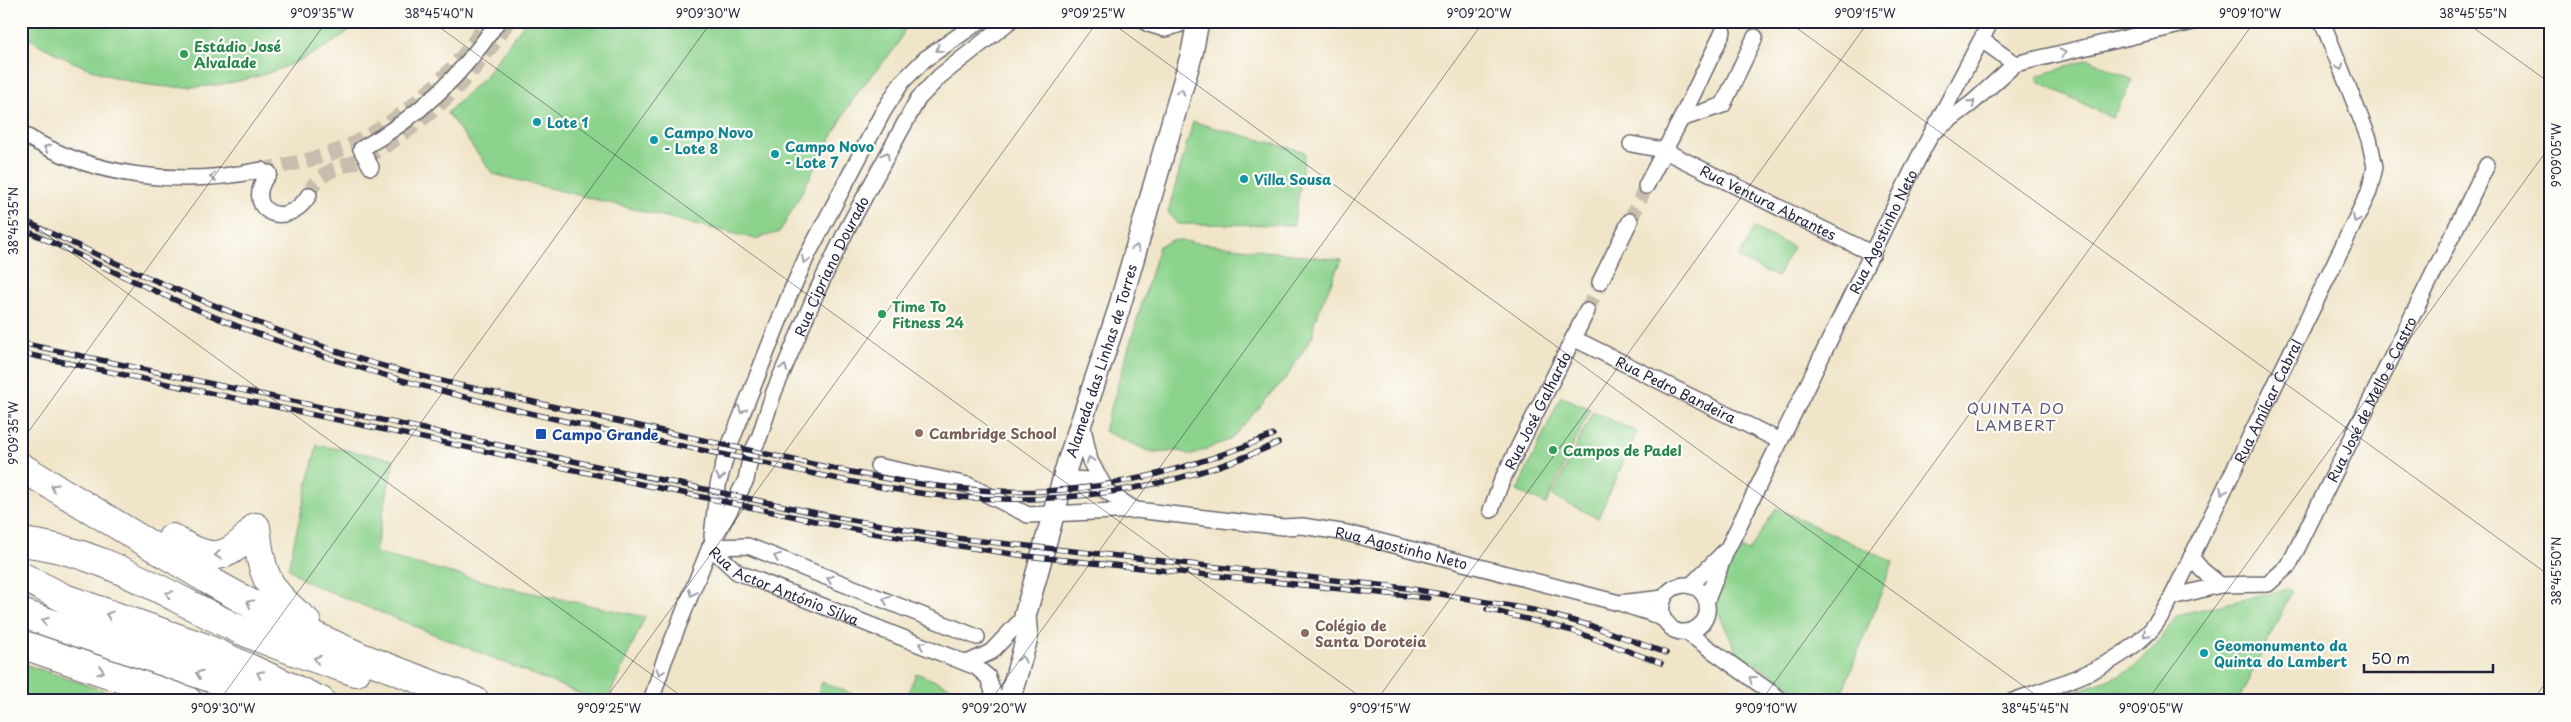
<svg xmlns="http://www.w3.org/2000/svg" width="2571" height="722" font-family="'Playpen Sans',sans-serif">
  <rect width="100%" height="100%" fill="#fdfcf7"/>
  <filter id="ink" filterUnits="userSpaceOnUse"><feTurbulence type="fractalNoise" baseFrequency=".02" numOctaves="2"/><feDisplacementMap in="SourceGraphic" scale="10" xChannelSelector="R" yChannelSelector="G"/><feConvolveMatrix kernelMatrix="1 2 1 2 8 2 1 2 1" color-interpolation-filters="sRGB"/></filter>
  <filter id="wash" filterUnits="userSpaceOnUse"><feTurbulence type="fractalNoise" baseFrequency=".0096" numOctaves="4" result="noise"/><feDisplacementMap in="SourceGraphic" scale="20" xChannelSelector="R" yChannelSelector="G"/><feGaussianBlur stdDeviation="1.12" result="paint"/><feColorMatrix in="noise" values="0 0 0 0 0 0 0 0 0 0 0 0 0 0 0 0 0 1.4 0 .05"/><feComposite in="paint" operator="in"/></filter>
  <g filter="url(#wash)">
    <rect width="100%" height="100%" fill="#f0e5c9"/>
    <!-- green -->
    <path fill="#8cd38d" stroke="#577a64" d="M21 21H361C302 72 214 98 137 83 95 74 58 57 22 34Z
      M526 21H909L896 47 857 93 847 109 780 232 755 239 493 174 447 113 485 76Z
      M2089 59 2133 80 2112 118 2038 81V76Z
      M1193 122 1305 152 1294 225 1177 224 1168 212Z
      M1754 228 1793 247 1777 277 1739 258Z
      M1173 240 1341 260 1314 322 1313 335 1288 375 1231 439 1192 455 1179 451 1153 453 1104 431 1159 246Z
      M1561 396 1590 409 1546 504 1517 491Z
      M1593 411 1637 432 1598 518 1552 496Z
      M317 445 394 459 375 553 509 588 645 617 607 701H598L306 582 288 568Z
      M1776 508 1893 562 1839 701H1814L1736 651 1715 605 1736 547 1749 551Z
      M2289 589 2292 591 2238 701H2041C2062 695 2115 680 2132 668 2150 653 2165 635 2177 615Z
      M21 663 135 701H22Z
      M916 673 982 700V701H905Z
      M822 682 870 701H815Z"/>
  </g>
  <g filter="url(#ink)">
    <g fill="none" stroke-linecap="round" stroke-linejoin="round">
      <!-- street-tunnel -->
      <path stroke="#c7bead" stroke-width="15" stroke-dasharray="15 8" stroke-linecap="butt" d="M261 170C292 164 325 158 353 144 406 118 457 71 488 21
        M309 195C316 171 340 168 360 160 367 157 373 152 380 149 432 117 477 73 508 21
        M1630 221 1646 186
        M1587 311 1600 282"/>
      <defs>
        <g id="street">
          <path d="M1982 40 2015 64"/>
          <path d="M1681 119 1723 32"/>
          <path d="M1936 130 1972 103 2015 64 2197 21"/>
          <path d="M21 133C93 178 179 187 261 170"/>
          <path id="s1" d="M1631 144 1663 150 1873 254"/>
          <path d="M371 167 361 149C417 118 463 75 498 21"/>
          <path d="M269 173C240 208 285 234 309 195"/>
          <path d="M1646 186 1681 119 1723 105 1755 37"/>
          <path d="M1600 282 1630 221"/>
          <path id="s2" d="M1573 338 1780 441"/>
          <path d="M1082 423 1090 461 1105 488"/>
          <path id="s3" d="M878 466 968 485 1028 515 1136 510 1283 527 1302 526 1347 533 1619 603 1664 598"/>
          <path d="M1061 492 1072 479 1089 480 1134 509"/>
          <path id="s4" d="M1491 510 1502 480 1587 311"/>
          <path d="M712 536 718 485 727 452 789 296 807 256 883 112 902 82 925 59 980 21"/>
          <path id="s5" d="M710 547 737 572 976 667 988 677 996 701"/>
          <path d="M710 547 748 546 977 637"/>
          <path d="M2191 557 2202 570 2220 585"/>
          <path id="s6" d="M1690 586 1728 548 1918 159 1991 21"/>
          <path id="s7" d="M2172 597 2220 585 2268 584 2289 565 2487 165"/>
          <path d="M1707 600 1725 554"/>
          <path d="M1623 604C1635 609 1652 612 1663 619 1667 622 1669 627 1674 630 1691 638 1710 623 1707 605 1703 573 1653 581 1663 619"/>
          <path d="M1686 632 1783 701"/>
          <path d="M967 663 991 652 1025 616"/>
          <path id="s8" d="M651 701 664 661 710 547 746 480 751 454 759 438 774 392 817 291 847 229 918 99 940 76 1010 21"/>
          <path id="s9" d="M2013 701C2062 683 2111 670 2149 632 2158 623 2165 609 2172 597L2369 192 2375 167 2369 139 2322 21"/>
        </g>
        <g id="secondary">
          <path d="M1149 21 1165 26 1180 21"/>
          <path id="s10" d="M1009 701 1027 638 1025 616 1068 462 1118 312 1192 53 1198 21"/>
        </g>
        <path id="highway" d="M21 467 210 581 286 623 361 657 475 701
          M256 527C262 577 267 590 306 621
          M172 538C210 562 226 563 256 527
          M21 542C107 551 169 598 245 632 281 648 319 660 356 672
          M21 576 64 598 203 647 321 701
          M21 613 278 701
          M21 644 188 701"/>
      </defs>
      <!-- street casing -->
      <use href="#street" stroke="#6a666d" stroke-width="18"/>
      <!-- secondary casing -->
      <use href="#secondary" stroke="#6a666d" stroke-width="24"/>
      <!-- highway casing -->
      <use href="#highway" stroke="#6a666d" stroke-width="30"/>
      <!-- street -->
      <use href="#street" stroke="#fff" stroke-width="15"/>
      <!-- secondary -->
      <use href="#secondary" stroke="#fff" stroke-width="21"/>
      <!-- highway -->
      <use href="#highway" stroke="#fff" stroke-width="28"/>
      <defs>
        <path id="rail" d="M21 219C132 272 243 321 360 359 410 375 461 385 512 397 580 413 648 428 716 443 825 466 934 496 1046 491 1125 487 1201 465 1273 435
          M21 228C101 265 179 305 261 335 405 387 556 421 706 451 785 466 864 488 944 496 1058 507 1174 490 1278 443
          M21 343 835 517 955 538 1406 588 1533 610 1592 626 1666 653
          M21 353 872 533 1026 556 1428 598
          M1487 609 1573 631 1661 663"/>
      </defs>
      <!-- rail casing -->
      <use href="#rail" stroke="#22223b" stroke-width="5.5"/>
      <!-- rail -->
      <use href="#rail" stroke="#fdfcf7" stroke-width="4" stroke-dasharray="11" stroke-linecap="butt"/>
    </g>
    <!-- one-way arrows -->
    <defs><path id="oneway-chevron" d="M-2-3.5L2.5 0L-2 3.5" fill="none" stroke-width="1.6" stroke-linecap="round" stroke-linejoin="round" transform="scale(1.25)"/></defs>
    <g stroke="#9c9ca7">
      <use href="#oneway-chevron" transform="translate(939 49) rotate(144)"/>
      <use href="#oneway-chevron" transform="translate(2063 53) rotate(-13)"/>
      <use href="#oneway-chevron" transform="translate(2340 67) rotate(68)"/>
      <use href="#oneway-chevron" transform="translate(1181 92) rotate(-74)"/>
      <use href="#oneway-chevron" transform="translate(1972 103) rotate(-40)"/>
      <use href="#oneway-chevron" transform="translate(47 148) rotate(-155)"/>
      <use href="#oneway-chevron" transform="translate(886 155) rotate(-62)"/>
      <use href="#oneway-chevron" transform="translate(213 177) rotate(176)"/>
      <use href="#oneway-chevron" transform="translate(2356 219) rotate(116)"/>
      <use href="#oneway-chevron" transform="translate(1136 248) rotate(-74)"/>
      <use href="#oneway-chevron" transform="translate(805 260) rotate(116)"/>
      <use href="#oneway-chevron" transform="translate(784 368) rotate(-67)"/>
      <use href="#oneway-chevron" transform="translate(742 410) rotate(111)"/>
      <use href="#oneway-chevron" transform="translate(1090 460) rotate(-107)"/>
      <use href="#oneway-chevron" transform="translate(720 477) rotate(104)"/>
      <use href="#oneway-chevron" transform="translate(54 487) rotate(-149)"/>
      <use href="#oneway-chevron" transform="translate(2223 491) rotate(116)"/>
      <use href="#oneway-chevron" transform="translate(218 555) rotate(174)"/>
      <use href="#oneway-chevron" transform="translate(777 557) rotate(-159)"/>
      <use href="#oneway-chevron" transform="translate(830 579) rotate(-159)"/>
      <use href="#oneway-chevron" transform="translate(692 593) rotate(113)"/>
      <use href="#oneway-chevron" transform="translate(169 594) rotate(-154)"/>
      <use href="#oneway-chevron" transform="translate(886 600) rotate(-158)"/>
      <use href="#oneway-chevron" transform="translate(250 603) rotate(-151)"/>
      <use href="#oneway-chevron" transform="translate(109 615) rotate(-162)"/>
      <use href="#oneway-chevron" transform="translate(45 621) rotate(-161)"/>
      <use href="#oneway-chevron" transform="translate(2146 634) rotate(135)"/>
      <use href="#oneway-chevron" transform="translate(922 645) rotate(-158)"/>
      <use href="#oneway-chevron" transform="translate(317 659) rotate(-162)"/>
      <use href="#oneway-chevron" transform="translate(1022 659) rotate(-76)"/>
      <use href="#oneway-chevron" transform="translate(101 671) rotate(18)"/>
      <use href="#oneway-chevron" transform="translate(660 672) rotate(108)"/>
      <use href="#oneway-chevron" transform="translate(199 674) rotate(-161)"/>
      <use href="#oneway-chevron" transform="translate(260 674) rotate(-154)"/>
      <use href="#oneway-chevron" transform="translate(1752 679) rotate(-144)"/>
    </g>
  </g>
  <!-- ticks -->
  <path fill="none" stroke="#22223b" stroke-width="1" stroke-opacity="0.45" d="M431 21 1366 701M1109 21 2044 701M1787 21 2550 576M2464 21 2550 83M21 216 688 701M21 442 327 21M219 701 712 21M604 701 1098 21M990 701 1484 21M1376 701 1869 21M1761 701 2255 21M2147 701 2550 146M2532 701 2550 677"/>
  <!-- markers -->
  <g fill="#2e9e5b" stroke="#fdfcf7" stroke-width="2">
    <circle cx="184" cy="54" r="5"/>
    <circle cx="882" cy="314" r="5"/>
    <circle cx="1553" cy="450" r="5"/>
  </g>
  <g fill="#0f9aa8" stroke="#fdfcf7" stroke-width="2">
    <circle cx="537" cy="122" r="5"/>
    <circle cx="654" cy="140" r="5"/>
    <circle cx="775" cy="154" r="5"/>
    <circle cx="1244" cy="179" r="5"/>
    <circle cx="2204" cy="653" r="5"/>
  </g>
  <g fill="#8d6e63" stroke="#fdfcf7" stroke-width="2">
    <circle cx="919" cy="433" r="5"/>
    <circle cx="1305" cy="633" r="5"/>
  </g>
  <rect fill="#1a4fb4" stroke="#fdfcf7" stroke-width="2" x="535" y="428" width="12" height="12" rx="2.5"/>
  <g text-anchor="middle" dominant-baseline="central" stroke-width="4.5" stroke-linejoin="round" paint-order="stroke">
    <!-- leisure labels -->
    <g font-size="14" font-weight="bold" fill="#27864d" stroke="#fdfcf7" text-anchor="start">
      <text x="194" y="46">Estádio José<tspan x="194" dy="16">Alvalade</tspan></text>
      <text x="892" y="306">Time To<tspan x="892" dy="16">Fitness 24</tspan></text>
      <text x="1563" y="450">Campos de Padel</text>
    </g>
    <!-- culture labels -->
    <g font-size="14" font-weight="bold" fill="#0d838f" stroke="#fdfcf7" text-anchor="start">
      <text x="547" y="122">Lote 1</text>
      <text x="664" y="132">Campo Novo<tspan x="664" dy="16">- Lote 8</tspan></text>
      <text x="785" y="146">Campo Novo<tspan x="785" dy="16">- Lote 7</tspan></text>
      <text x="1254" y="179">Villa Sousa</text>
      <text x="2214" y="645">Geomonumento da<tspan x="2214" dy="16">Quinta do Lambert</tspan></text>
    </g>
    <!-- street labels -->
    <g font-size="14" fill="#22223b" stroke="#fdfcf7">
      <text stroke="none"><textPath href="#s1" startOffset="150">Rua Ventura Abrantes</textPath></text>
      <text stroke="none"><textPath href="#s6" startOffset="406">Rua Agostinho Neto</textPath></text>
      <text stroke="none"><textPath href="#s8" startOffset="472">Rua Cipriano Dourado</textPath></text>
      <text stroke="none"><textPath href="#s10" startOffset="354">Alameda das Linhas de Torres</textPath></text>
      <text stroke="none"><textPath href="#s2" startOffset="115">Rua Pedro Bandeira</textPath></text>
      <text stroke="none"><textPath href="#s7" startOffset="311">Rua José de Mello e Castro</textPath></text>
      <text stroke="none"><textPath href="#s9" startOffset="414">Rua Amílcar Cabral</textPath></text>
      <text stroke="none"><textPath href="#s4" startOffset="110">Rua José Galhardo</textPath></text>
      <text stroke="none"><textPath href="#s3" startOffset="536">Rua Agostinho Neto</textPath></text>
      <text stroke="none"><textPath href="#s5" startOffset="85">Rua Actor António Silva</textPath></text>
    </g>
    <!-- education labels -->
    <g font-size="14" font-weight="bold" fill="#785e54" stroke="#fdfcf7" text-anchor="start">
      <text x="929" y="433">Cambridge School</text>
      <text x="1315" y="625">Colégio de<tspan x="1315" dy="16">Santa Doroteia</tspan></text>
    </g>
    <!-- transit labels -->
    <g font-size="14" font-weight="bold" fill="#164399" stroke="#fdfcf7" text-anchor="start">
      <text x="552" y="434">Campo Grande</text>
    </g>
    <!-- neighbourhood labels -->
    <g font-size="15" letter-spacing="1" fill="#5b567c" stroke="#fdfcf7">
      <text x="2016" y="407">QUINTA DO<tspan x="2016" dy="17">LAMBERT</tspan></text>
    </g>
  </g>
  <!-- margin -->
  <rect width="2571" height="722" fill="none" stroke="#fdfcf7" stroke-width="55"/>
  <!-- scale -->
  <path d="M2364 664v8h129v-8" fill="none" stroke="#22223b" stroke-width="2.5"/>
  <text x="2371" y="664" font-size="15" fill="#22223b" stroke="#fdfcf7" stroke-width="4" paint-order="stroke">50 m</text>
  <rect x="28" y="28" width="2516" height="666" fill="none" stroke="#22223b" stroke-width="2"/>
  <g font-size="12" text-anchor="middle" fill="#22223b">
    <text x="322" y="18">9°09'35"W</text>
    <text x="439" y="18">38°45'40"N</text>
    <text x="708" y="18">9°09'30"W</text>
    <text x="1093" y="18">9°09'25"W</text>
    <text x="1479" y="18">9°09'20"W</text>
    <text x="1865" y="18">9°09'15"W</text>
    <text x="2250" y="18">9°09'10"W</text>
    <text x="2473" y="18">38°45'55"N</text>
    <text transform="translate(2557 155) rotate(-90)" y="4">9°09'05"W</text>
    <text transform="translate(14 221) rotate(-90)" y="4">38°45'35"N</text>
    <text transform="translate(14 433) rotate(-90)" y="4">9°09'35"W</text>
    <text transform="translate(2557 571) rotate(-90)" y="4">38°45'50"N</text>
    <text x="223" y="713">9°09'30"W</text>
    <text x="609" y="713">9°09'25"W</text>
    <text x="994" y="713">9°09'20"W</text>
    <text x="1380" y="713">9°09'15"W</text>
    <text x="1766" y="713">9°09'10"W</text>
    <text x="2035" y="713">38°45'45"N</text>
    <text x="2151" y="713">9°09'05"W</text>
  </g>
</svg>
